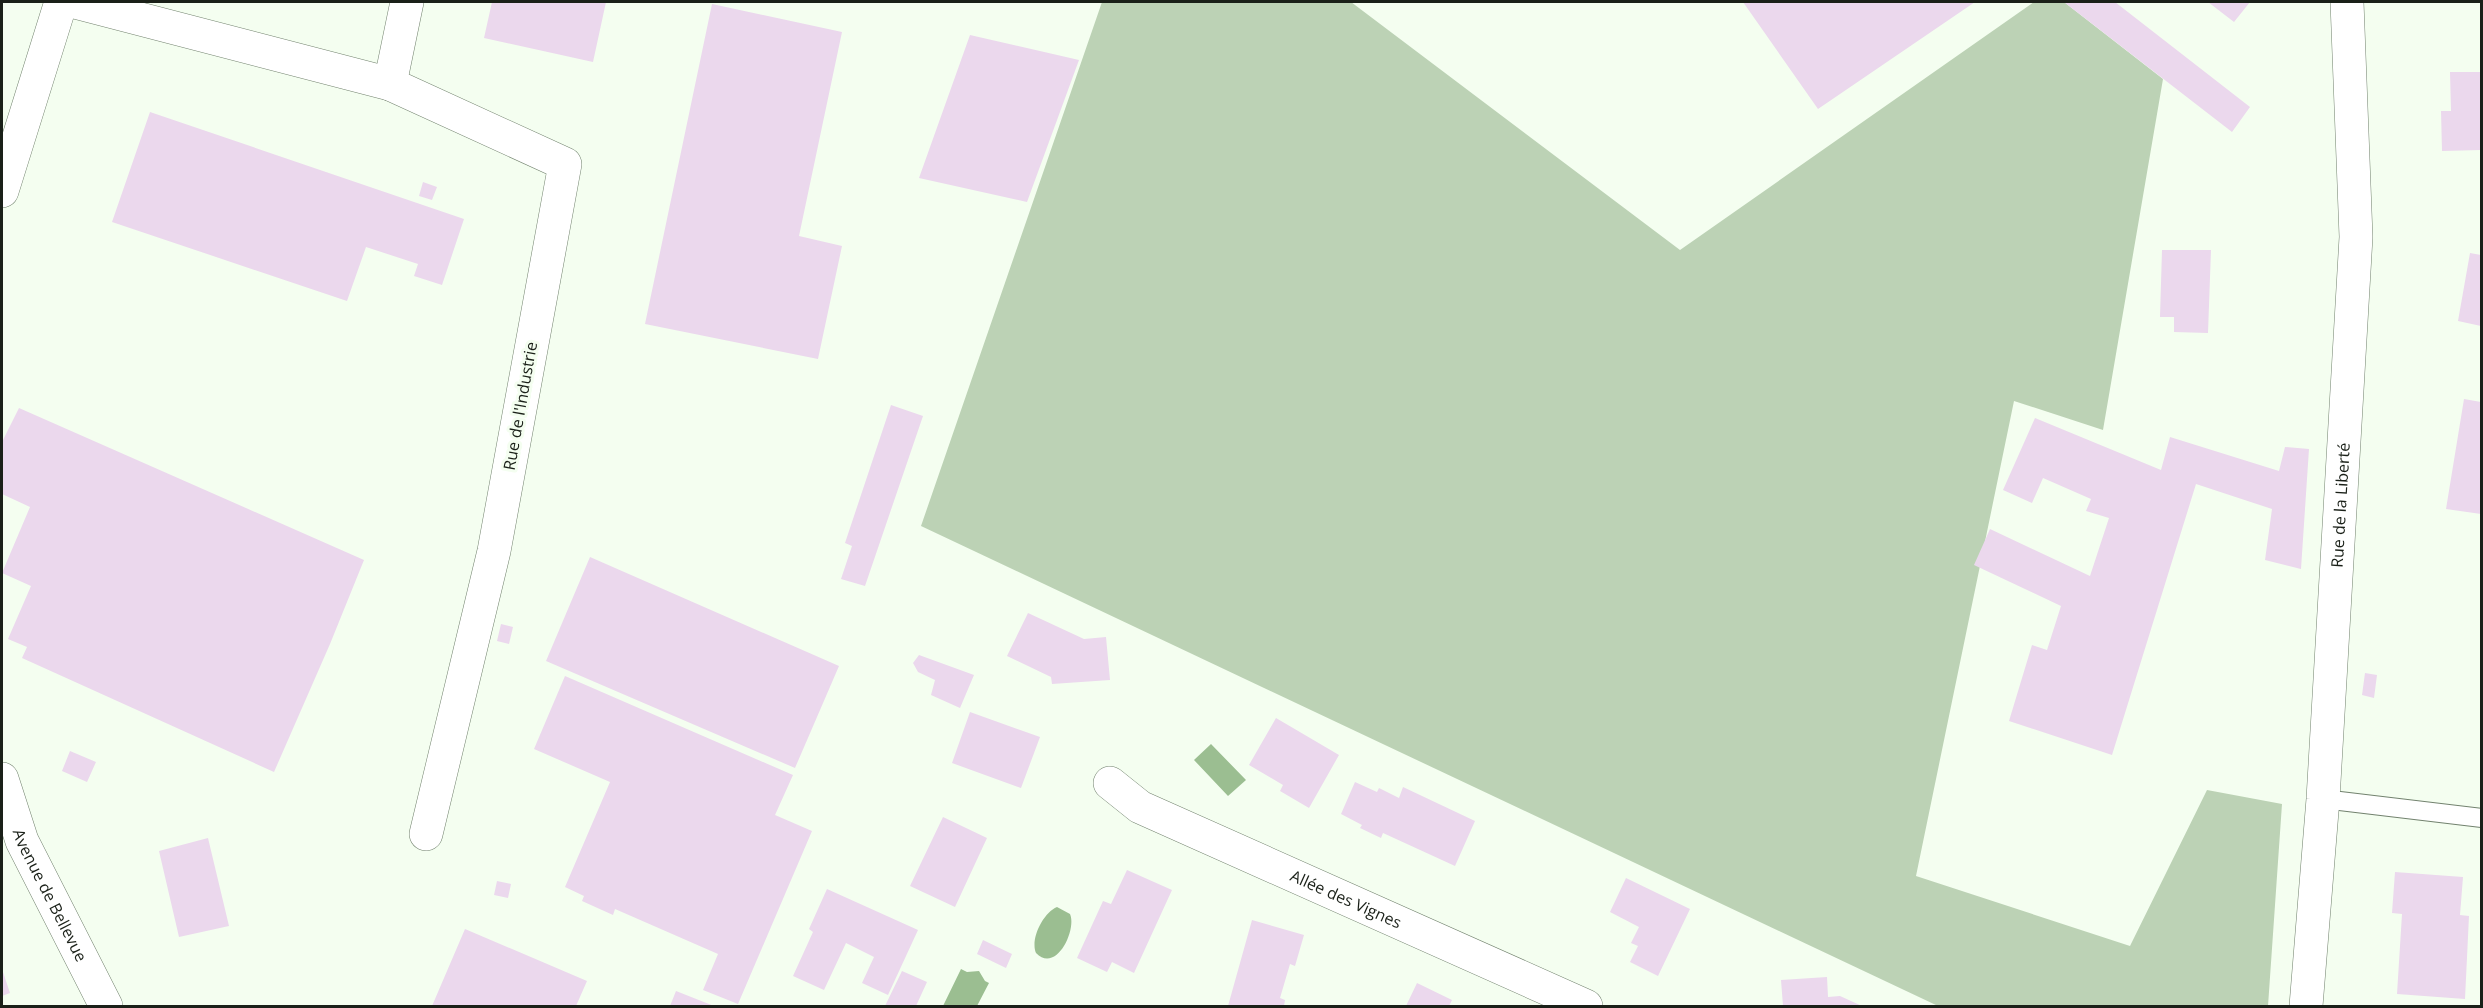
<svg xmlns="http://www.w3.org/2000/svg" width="2483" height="1008" font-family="'Open Sans',sans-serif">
  <rect width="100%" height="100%" fill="#f4fef0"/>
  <!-- green -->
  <path fill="#bcd2b5" d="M1102 2H1351L1680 250 2034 2H2064L2163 79 2103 430 2014 401 1916 876 2130 946 2207 790 2282 804 2268 1006H1938L921 526Z"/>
  <!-- water -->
  <path fill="#9bbe91" d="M1211 744 1246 780 1228 796 1194 760Z
    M1057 907 1070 914C1077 930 1056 974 1036 953 1030 939 1043 913 1057 907Z
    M961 969 967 972 979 971 985 981 989 983 977 1006H943Z"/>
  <!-- building -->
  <path fill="#ebd8ed" d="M492 2H606L593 62 484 38Z
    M1743 2H1975L1818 109Z
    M2064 2H2115L2250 107 2232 132Z
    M2208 2H2250L2234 22Z
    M712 4 842 32 799 236 842 246 818 359 645 324Z
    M970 35 1079 60 1027 202 919 178Z
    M2450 72H2481V150L2442 151 2441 111H2451Z
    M150 112 464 219 442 285 414 276 418 264 366 247 347 301 112 222Z
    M423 182 437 187 432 200 419 196Z
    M2162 250H2211L2208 333 2174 332V317H2160Z
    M2470 253 2481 255V326L2458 321Z
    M2464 399 2481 402V514L2446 509Z
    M891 405 923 416 865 586 841 579 852 546 845 543Z
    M19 408 364 560 330 644 274 772 22 658 27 647 8 639 31 586 2 573 30 507 2 494V442Z
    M2035 418 2161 470 2170 437 2279 471 2285 447 2309 449 2301 569 2265 560 2272 509 2196 484 2112 755 2009 721 2032 645 2047 650 2061 606 1974 565 1990 529 2090 576 2109 518 2086 511 2091 499 2043 478 2032 503 2003 490Z
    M590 557 839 666 795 768 546 661Z
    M1028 613 1084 639 1106 637 1110 680 1052 684 1051 677 1007 656Z
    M501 624 513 627 509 644 497 641Z
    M919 655 974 675 960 708 931 695 935 680 918 672 913 663Z
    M2365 673 2377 675 2374 698 2362 695Z
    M565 676 793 775 775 815 812 831 738 1004 703 990 718 954 615 909 613 915 582 901 584 896 565 887 610 782 534 749Z
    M970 712 1040 737 1021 788 952 763Z
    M1276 718 1339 755 1309 808 1280 791 1283 785 1249 765Z
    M70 751 96 762 87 782 62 771Z
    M1355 782 1377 792 1379 788 1399 798 1403 787 1475 821 1455 866 1383 833 1381 838 1360 828 1362 825 1341 814Z
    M943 817 987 838 955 907 910 886Z
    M208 838 229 926 179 937 159 851Z
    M1127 870 1172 890 1134 973 1112 962 1107 972 1077 958 1103 901 1111 904Z
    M2395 872 2463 877 2460 915 2469 916 2465 999 2397 994 2402 914 2392 913Z
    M1626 878 1690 909 1658 976 1630 962 1638 946 1631 943 1639 927 1610 912Z
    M497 881 511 884 508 898 494 895Z
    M827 889 918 930 888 995 862 983 874 957 846 943 824 990 793 976 813 932 809 929Z
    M1252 920 1304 935 1295 966 1290 964 1280 998 1285 1000 1284 1006H1228Z
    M465 929 587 981 576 1006H432Z
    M983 940 1012 954 1006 968 977 954Z
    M2 969 10 993 2 996Z
    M902 971 927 982 916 1006H885Z
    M1827 977 1828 997 1840 996 1862 1006H1783L1781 980Z
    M1417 983 1452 1000 1449 1006H1406Z
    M676 991 714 1006H670Z"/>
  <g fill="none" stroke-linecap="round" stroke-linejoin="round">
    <defs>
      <path id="service" d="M2323 799 2482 818"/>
      <g id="minor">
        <path d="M75 2 390 84 407 2"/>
        <path d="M390 84 565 164 494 551 426 834"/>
        <path d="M2 191 61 2"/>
        <path id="s1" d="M2 779 22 841 106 1006"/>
        <path id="s2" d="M1110 783 1140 807 1586 1006"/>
        <path id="s3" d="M2306 1006 2323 799 2356 237 2347 2"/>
      </g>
    </defs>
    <!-- service casing -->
    <use href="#service" stroke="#72826e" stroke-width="20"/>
    <!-- minor casing -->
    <use href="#minor" stroke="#72826e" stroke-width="34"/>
    <!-- service -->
    <use href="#service" stroke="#fff" stroke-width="18"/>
    <!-- minor -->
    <use href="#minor" stroke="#fff" stroke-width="33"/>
  </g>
  <g text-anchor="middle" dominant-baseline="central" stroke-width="6" stroke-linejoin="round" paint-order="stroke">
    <!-- street labels -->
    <g font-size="16" fill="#1a2018" stroke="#f4fef0">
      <text transform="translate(520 406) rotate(-80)">Rue de l'Industrie</text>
      <text stroke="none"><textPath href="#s3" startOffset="502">Rue de la Liberté</textPath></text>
      <text stroke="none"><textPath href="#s1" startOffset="126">Avenue de Bellevue</textPath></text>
      <text stroke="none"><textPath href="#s2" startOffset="264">Allée des Vignes</textPath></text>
    </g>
  </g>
  <!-- border -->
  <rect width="2483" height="1008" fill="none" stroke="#1a2018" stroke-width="6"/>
</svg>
